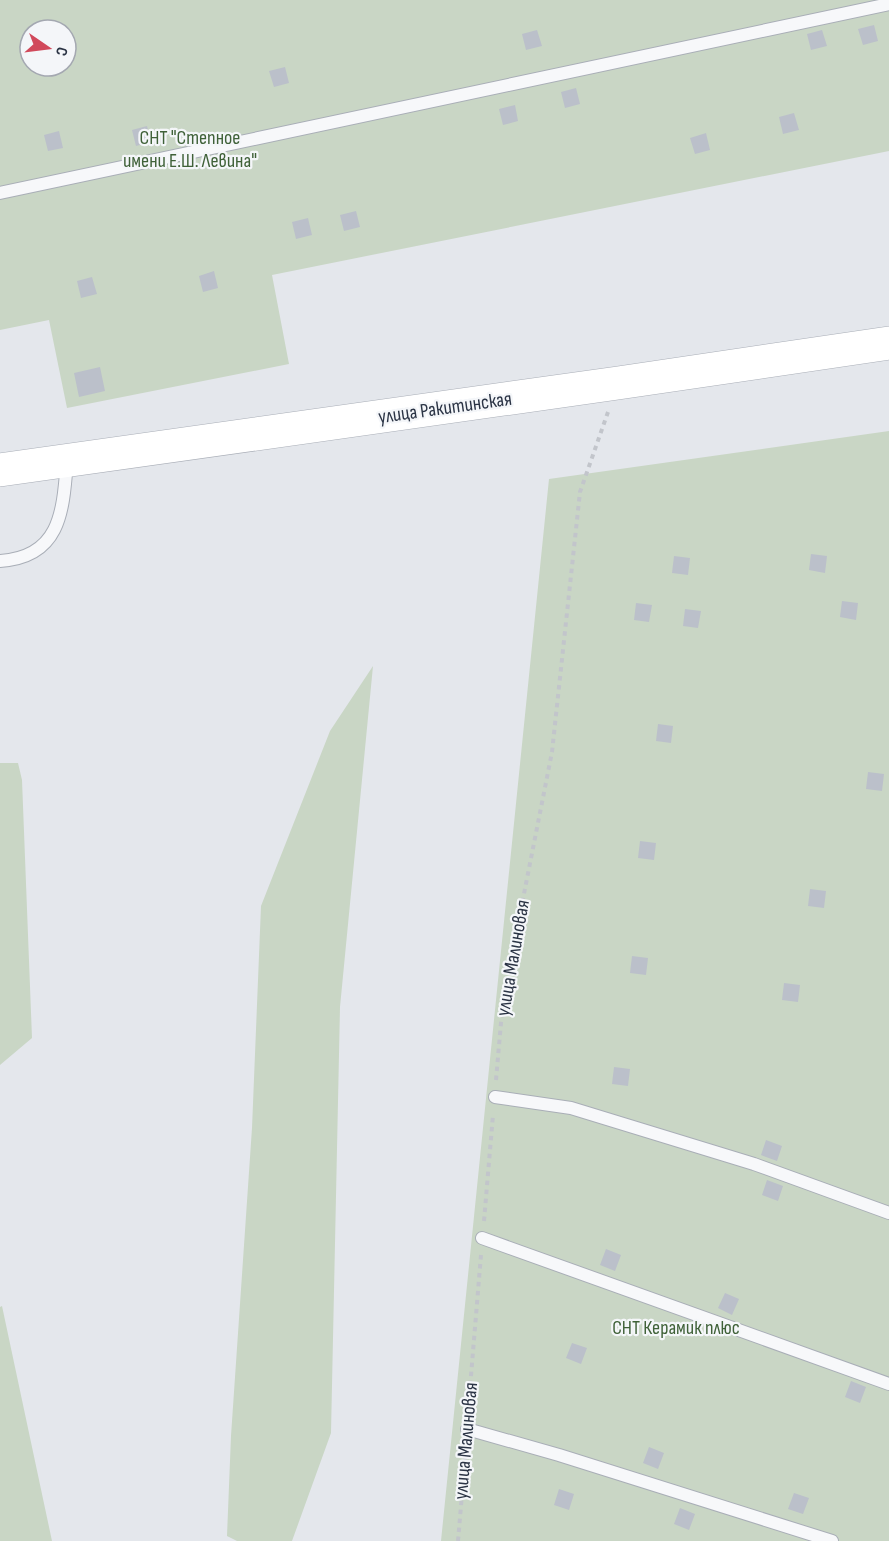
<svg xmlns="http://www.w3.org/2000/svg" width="889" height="1541" font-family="'Sofia Sans Condensed',sans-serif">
  <rect width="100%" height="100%" fill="#e4e7ec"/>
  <!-- green -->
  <path fill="#c9d6c5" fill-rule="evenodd" d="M0 0H889V151L272 275 289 364 67 408 49 320 0 330ZM30 30H66V66H30Z
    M889 431V1541H441L549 479Z
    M373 666 340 1007 331 1433 292 1541H237L227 1536 231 1436 252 1128 261 906 330 731Z
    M0 763H18L22 780 32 1038 0 1065Z
    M2 1306 52 1541H0V1307Z"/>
  <!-- building -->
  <path fill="#bbc0ca" d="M874 25 878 41 863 45 858 29Z
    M537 30 542 46 526 50 522 34Z
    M822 30 827 46 811 50 807 34Z
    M285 67 289 83 274 87 269 71Z
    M576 88 580 104 565 108 561 92Z
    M515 105 518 121 503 125 499 109Z
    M794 113 799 130 783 134 779 117Z
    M147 126 151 142 136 146 132 130Z
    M59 131 63 148 48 151 44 135Z
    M706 133 710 150 695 154 690 138Z
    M356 211 360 227 344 231 340 215Z
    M308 218 312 235 296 239 292 222Z
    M214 271 218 288 203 292 199 276Z
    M92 277 97 294 81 298 77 281Z
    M100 367 105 391 79 397 74 373Z
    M811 554 827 556 825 573 809 570Z
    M674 556 690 558 688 575 672 573Z
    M842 601 858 603 856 620 840 617Z
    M636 603 652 605 649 622 634 620Z
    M685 609 701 611 698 628 683 626Z
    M658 724 673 726 671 743 656 741Z
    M868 772 884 774 882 791 866 789Z
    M640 841 656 843 654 860 638 858Z
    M810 889 826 891 824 908 808 906Z
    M632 956 648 958 646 975 630 973Z
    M784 983 800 985 798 1002 782 1000Z
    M614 1067 630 1069 628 1086 612 1084Z
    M766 1140 782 1146 777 1161 761 1155Z
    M767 1180 783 1186 778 1201 762 1195Z
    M606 1249 621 1255 615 1271 600 1265Z
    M725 1293 739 1299 732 1315 718 1308Z
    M572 1343 587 1348 581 1364 566 1358Z
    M851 1381 866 1387 860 1403 845 1397Z
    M649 1447 664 1453 658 1469 643 1463Z
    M559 1489 574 1494 569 1510 554 1505Z
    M794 1493 809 1498 803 1514 788 1509Z
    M680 1508 695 1514 689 1530 674 1524Z"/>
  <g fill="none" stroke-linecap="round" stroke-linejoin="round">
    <defs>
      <path id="lane" d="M0 193 889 4
        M0 561C61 557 63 511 67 461
        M495 1097 571 1108 754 1164 889 1213
        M482 1238 889 1384
        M467 1429 559 1455 832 1541"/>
      <path id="secondary" d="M0 470 618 383 889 343"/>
    </defs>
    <!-- lane casing -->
    <use href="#lane" stroke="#a9aeb7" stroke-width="14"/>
    <!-- secondary casing -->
    <use href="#secondary" stroke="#a9aeb7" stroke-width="34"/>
    <!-- path -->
    <path stroke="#c2c5cb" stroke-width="4" stroke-dasharray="4.5 4.5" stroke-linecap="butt" d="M496 1080 503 1000 552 752 580 492 608 412
      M484 1221 493 1115
      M468 1412 481 1255
      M458 1541 466 1447"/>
    <!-- lane -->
    <use href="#lane" stroke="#f7f8fa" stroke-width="12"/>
    <!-- secondary -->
    <use href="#secondary" stroke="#fff" stroke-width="33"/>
  </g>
  <g text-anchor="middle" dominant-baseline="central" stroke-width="4.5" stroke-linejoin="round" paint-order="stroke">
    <!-- park labels -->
    <g font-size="20" fill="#3f6138" stroke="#f4f6f9">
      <text x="190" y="138">СНТ "Степное<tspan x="190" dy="23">имени Е.Ш. Левина"</tspan></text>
      <text x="676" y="1328">СНТ Керамик плюс</text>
    </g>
    <!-- street labels -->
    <g font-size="20" fill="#2b3445" stroke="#f4f6f9">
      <text transform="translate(445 408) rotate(-8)">улица Ракитинская</text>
      <text transform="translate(513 958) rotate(-80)">улица Малиновая</text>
      <text transform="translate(466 1441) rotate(-85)">улица Малиновая</text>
    </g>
  </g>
  <!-- north arrow -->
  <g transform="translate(48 48) rotate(104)"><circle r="28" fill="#f4f6f9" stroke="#a4a8b1" stroke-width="1.5"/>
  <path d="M0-4.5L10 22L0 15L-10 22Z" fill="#d1495b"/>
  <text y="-9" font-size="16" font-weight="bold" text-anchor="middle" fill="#2b3445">С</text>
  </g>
</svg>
